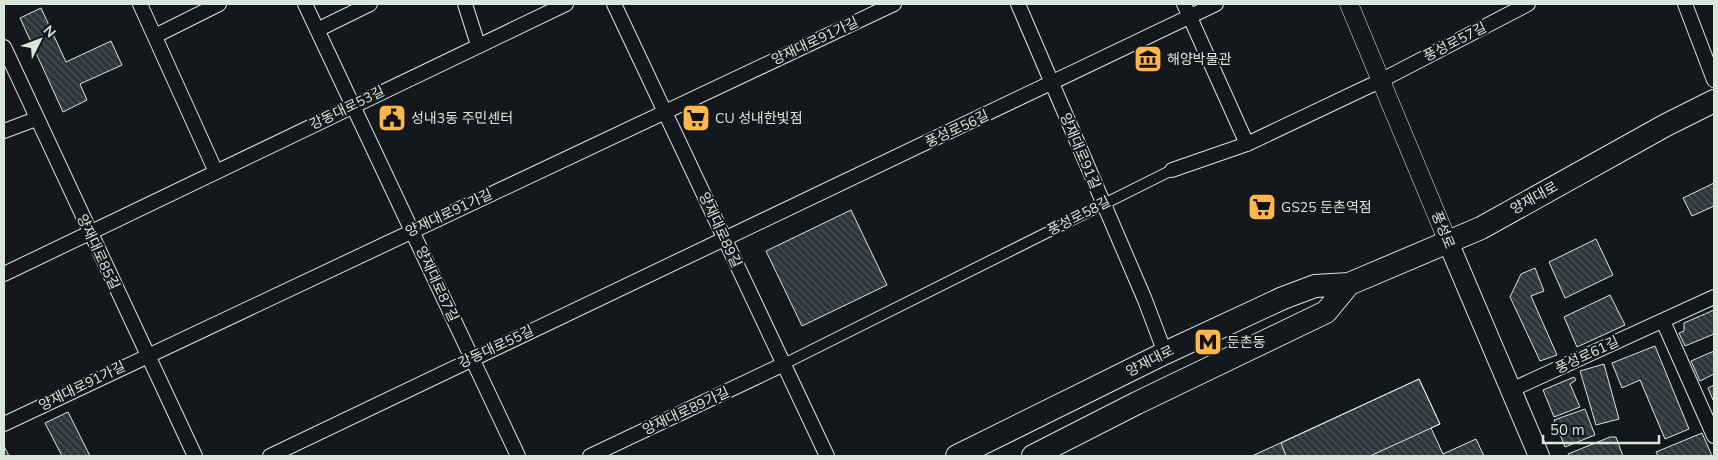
<svg xmlns="http://www.w3.org/2000/svg" width="1718" height="460" font-family="'Nunito Sans','Noto Sans KR',sans-serif">
  <defs>
    <pattern id="building-back-hatch" width="6" height="6" patternUnits="userSpaceOnUse" patternTransform="scale(1.25)"><rect width="6" height="6" fill="#2c363c"/><path d="M-1 5l2 2M0 0l6 6M5-1l2 2" fill="none" stroke="#4a5358"/></pattern>
  </defs>
  <rect width="100%" height="100%" fill="#14181c"/>
  <!-- building -->
  <path fill="url(#building-back-hatch)" stroke="#d8e6dc" d="M41 8 66 62 111 41 122 65 80 84 87 100 63 112 20 18Z
    M1714 183V206L1692 216 1683 198Z
    M851 210 887 285 802 326 766 251Z
    M1596 239 1613 275 1565 298 1549 262Z
    M1535 268 1544 291 1531 296 1557 355 1540 361 1510 297 1521 274Z
    M1610 295 1625 325 1577 347 1564 317Z
    M1714 310V334L1685 346 1679 333 1684 331V323Z
    M1655 346 1689 429 1665 439 1640 380 1622 388 1612 363Z
    M1714 351V374L1700 381 1691 361Z
    M1604 364 1619 419 1596 425 1580 371Z
    M1574 377 1576 380 1570 384 1580 407 1554 417 1543 390Z
    M1419 379 1440 424 1431 428 1443 454 1476 439 1484 456H1252Z
    M1419 379 1440 424 1370 456H1286L1281 443Z
    M1714 385V399L1713 400 1708 388Z
    M1585 409 1595 435 1565 447 1554 420Z
    M68 412 90 456H62L45 423Z
    M1702 433 1712 456H1658L1656 452Z
    M1610 437H1616L1623 456H1569L1568 454Z
    M4 446 9 456H4Z"/>
  <g fill="none" stroke-linecap="round" stroke-linejoin="round">
    <defs>
      <path id="pedestrian" d="M782 365 1172 170"/>
      <path id="minor" d="M140 4 216 172
        M305 4 518 456
        M465 4 478 45
        M614 4 827 456
        M1018 4 1145 300 1165 353
        M1184 4 1247 144
        M1685 4 1714 80
        M317 30 370 4
        M155 36 219 4
        M4 47 195 456
        M4 131 36 119
        M1172 170 1247 144 1382 80 1528 4
        M4 274 566 4
        M1663 321 1714 436
        M1511 390 1714 297
        M4 424 894 4
        M270 456 1216 4
        M590 456 782 365"/>
      <path id="tertiary" d="M1349 4 1448 242"/>
      <path id="secondary" d="M1448 242 1539 456"/>
      <path id="primary" d="M957 456 1165 353 1283 298 1315 286 1349 284 1481 228 1666 125 1714 101
        M1033 456 1137 403 1326 312 1349 284"/>
    </defs>
    <!-- pedestrian casing -->
    <use href="#pedestrian" stroke="#d8e6dc" stroke-width="12"/>
    <!-- minor casing -->
    <use href="#minor" stroke="#d8e6dc" stroke-width="16"/>
    <!-- tertiary casing -->
    <use href="#tertiary" stroke="#d8e6dc" stroke-width="19"/>
    <!-- secondary casing -->
    <use href="#secondary" stroke="#d8e6dc" stroke-width="22"/>
    <!-- primary casing -->
    <use href="#primary" stroke="#d8e6dc" stroke-width="24"/>
    <!-- pedestrian -->
    <use href="#pedestrian" stroke="#14181c" stroke-width="10"/>
    <!-- minor -->
    <use href="#minor" stroke="#14181c" stroke-width="14"/>
    <!-- tertiary -->
    <use href="#tertiary" stroke="#14181c" stroke-width="18"/>
    <!-- secondary -->
    <use href="#secondary" stroke="#14181c" stroke-width="20"/>
    <!-- primary -->
    <use href="#primary" stroke="#14181c" stroke-width="22"/>
  </g>
  <!-- icons -->
  <defs>
    <symbol id="museum-square" viewBox="-11 -11 22 22"><rect x="-9" y="-9" width="18" height="18" rx="4" fill="#ffb74d" stroke="#14181c"/><path d="M0-6L6-3V-2H-6V-3ZM-5-1h2V3h-2ZM-1-1h2V3h-2ZM3-1h2V3H3ZM-6 4H6V6H-6Z" fill="#111"/></symbol>
    <symbol id="civic-square" viewBox="-11 -11 22 22"><rect x="-9" y="-9" width="18" height="18" rx="4" fill="#ffb74d" stroke="#14181c"/><path d="M-.6-6.5H3V-4.5H.6V-3L4-1V1h2V6H-6V1h2V-1L-.6-3ZM-1.2 2.5V6h2.4V2.5Z" fill="#111"/></symbol>
    <symbol id="supermarket-square" viewBox="-11 -11 22 22"><rect x="-9" y="-9" width="18" height="18" rx="4" fill="#ffb74d" stroke="#14181c"/><path d="M-6-5.5h2.5l.6 2H6L4.5 2H-2.5L-4.4-4H-6ZM-1.5 3.2a1.3 1.3 0 1 0 .1 0ZM3 3.2a1.3 1.3 0 1 0 .1 0Z" fill="#111"/></symbol>
    <symbol id="metro-square" viewBox="-11 -11 22 22"><rect x="-9" y="-9" width="18" height="18" rx="4" fill="#ffb74d" stroke="#14181c"/><path d="M-5.5 5V-5H-3L0 0L3-5H5.5V5H3V-.5L0 4L-3-.5V5Z" fill="#111"/></symbol>
  </defs>
  <g fill-rule="evenodd">
    <use href="#museum-square" x="1132" y="43" width="32" height="32"/>
    <use href="#civic-square" x="376" y="102" width="32" height="32"/>
    <use href="#supermarket-square" x="680" y="102" width="32" height="32"/>
    <use href="#supermarket-square" x="1246" y="191" width="32" height="32"/>
    <use href="#metro-square" x="1192" y="326" width="32" height="32"/>
  </g>
  <g text-anchor="middle" dominant-baseline="central" stroke-width="4" stroke-linejoin="round" paint-order="stroke">
    <!-- street labels -->
    <g font-size="14" fill="#d8e6dc" stroke="#14181c">
      <text transform="translate(815 41) rotate(-25)">양재대로91가길</text>
      <text transform="translate(1455 42) rotate(-27)">풍성로57길</text>
      <text transform="translate(347 108) rotate(-26)">강동대로53길</text>
      <text transform="translate(957 129) rotate(-25)">풍성로56길</text>
      <text transform="translate(1080 151) rotate(67)">양재대로91길</text>
      <text transform="translate(1534 198) rotate(-29)">양재대로</text>
      <text transform="translate(449 213) rotate(-25)">양재대로91가길</text>
      <text transform="translate(1079 216) rotate(-27)">풍성로58길</text>
      <text transform="translate(720 230) rotate(65)">양재대로89길</text>
      <text transform="translate(1443 230) rotate(68)">풍성로</text>
      <text transform="translate(98 252) rotate(65)">양재대로85길</text>
      <text transform="translate(437 284) rotate(65)">양재대로87길</text>
      <text transform="translate(496 347) rotate(-25)">강동대로55길</text>
      <text transform="translate(1587 355) rotate(-25)">풍성로61길</text>
      <text transform="translate(1150 361) rotate(-27)">양재대로</text>
      <text transform="translate(82 386) rotate(-26)">양재대로91가길</text>
      <text transform="translate(686 411) rotate(-25)">양재대로89가길</text>
    </g>
    <!-- poi labels -->
    <g font-size="14" fill="#d8e6dc" stroke="#14181c" text-anchor="start">
      <text x="1167" y="59">해양박물관</text>
      <text x="411" y="118">성내3동 주민센터</text>
      <text x="715" y="118">CU 성내한빛점</text>
      <text x="1281" y="207">GS25 둔촌역점</text>
      <text x="1227" y="342">둔촌동</text>
    </g>
  </g>
  <!-- border -->
  <rect width="1718" height="460" fill="none" stroke="#d8e6dc" stroke-width="10"/>
  <!-- north arrow -->
  <g transform="translate(40 40) rotate(48)" stroke="#14181c" stroke-width="4" paint-order="stroke">
  <path d="M0-4L9 19L0 12L-9 19Z" fill="#d8e6dc"/>
  <text y="-8" font-size="14" font-weight="bold" text-anchor="middle" fill="#d8e6dc">N</text>
  </g>
  <!-- scale -->
  <path d="M1543 435v8h116v-8" fill="none" stroke="#d8e6dc" stroke-width="2.5"/>
  <text x="1550" y="435" font-size="15" fill="#d8e6dc" stroke="#14181c" stroke-width="4" paint-order="stroke">50 m</text>
</svg>
